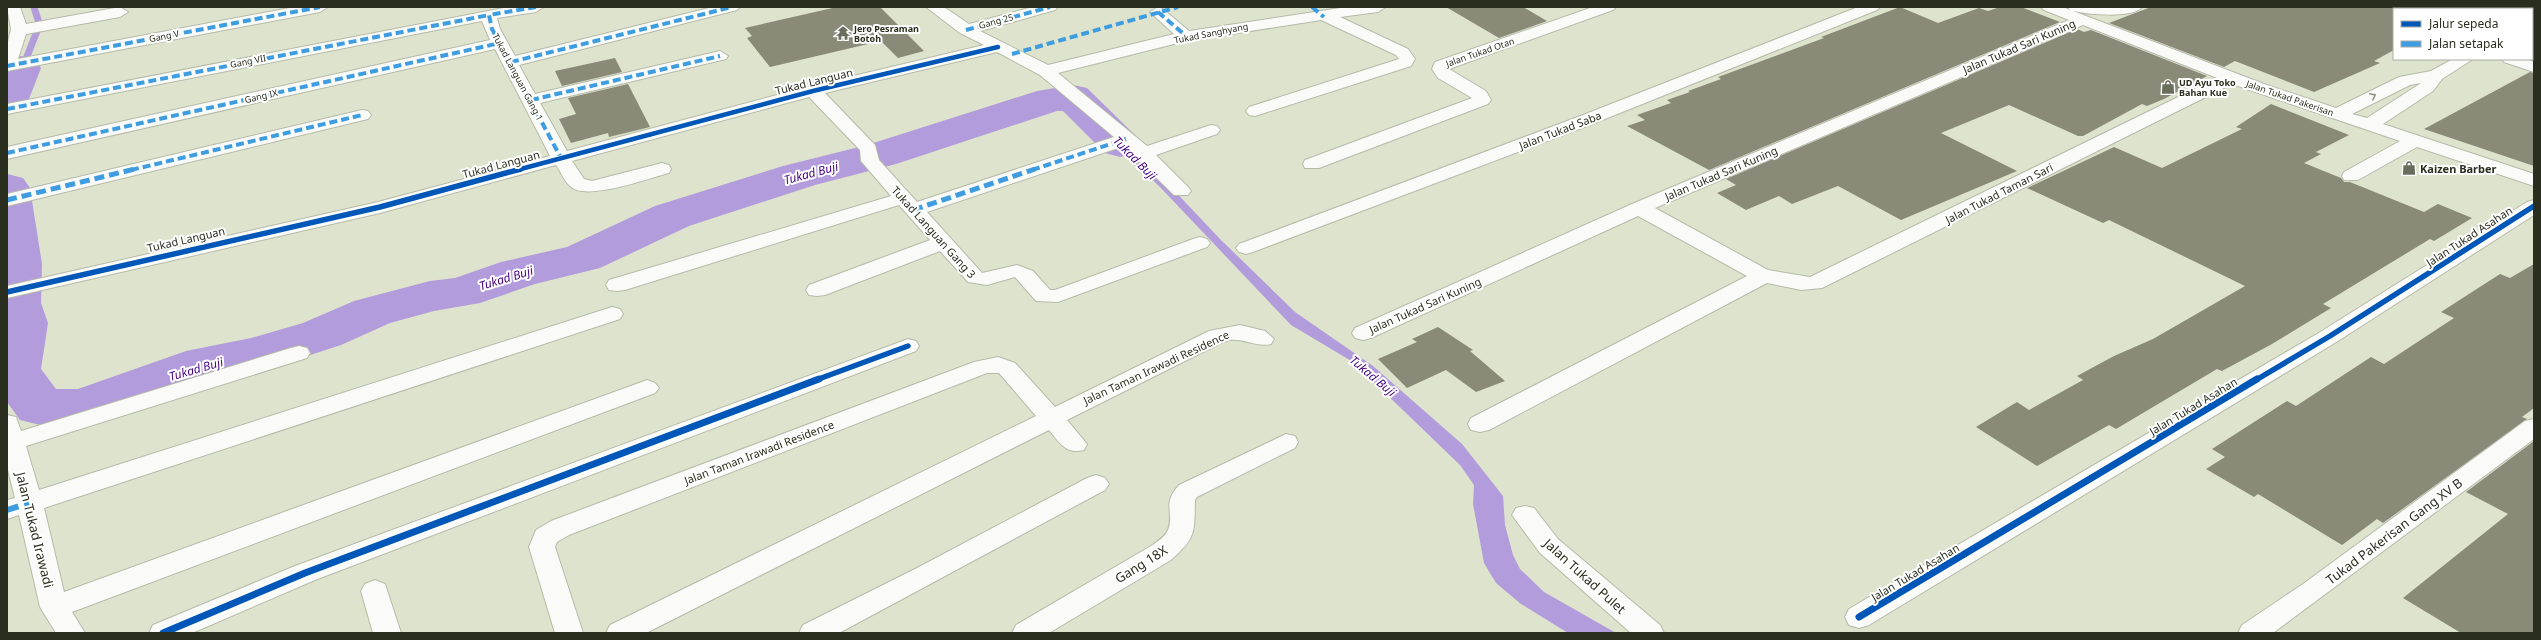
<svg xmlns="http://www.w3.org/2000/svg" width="2541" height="640" font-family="'Noto Sans',sans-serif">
  <rect width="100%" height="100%" fill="#dee3cd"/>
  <!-- water -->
  <path fill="#b29cdb" d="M1062 93 1150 165 1220 239 1295 312 1373 366 1462 444 1503 496 1505 525 1513 555 1520 569 1544 592 1616 633H1568L1521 604 1496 583 1484 563 1473 504 1474 485 1460 465 1353 362 1291 325 1160 187Z"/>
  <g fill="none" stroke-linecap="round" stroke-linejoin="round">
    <!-- stream -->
    <path stroke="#b29cdb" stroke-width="7" d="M34 7 39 23
      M26 59 37 31"/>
    <!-- river -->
    <path fill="#b29cdb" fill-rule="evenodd" d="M21 56 35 60 41 68 29 99 23 108 9 111H7V60Z
      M1073 85 1087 88 1135 135 1142 144 1135 153 1120 157 1105 153 1063 111H1057L896 164 815 185 689 226 600 268 535 284 480 303 434 311 390 323 341 345 276 366 214 378 103 420 83 425H40L20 420 7 402V174L23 178 30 188 42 264 41 303 48 323 41 369 56 389H78L186 351 251 338 303 323 354 301 430 281 455 278 501 262 567 247 655 206 783 166 867 145 1037 91Z"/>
  </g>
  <!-- building -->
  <path fill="#898a78" d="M837 7H880L924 51 898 58 881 41 770 67 747 38 752 36 745 28Z
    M1446 7H1523L1547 21 1499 38Z
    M1900 7 1938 23 1979 8 1988 11 2000 7H2021L2060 22 1709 170 1627 126 1645 120 1637 115 1671 103 1667 100 1690 92 1688 91 1721 79 1718 77 1824 38 1821 37Z
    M2151 7H2394V50L2374 61 2380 63 2314 92 2235 61 2224 67 2109 23Z
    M2077 29 2084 32 2091 30 2207 76 2164 99 2147 106 2142 104 2083 136H2078L2009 105 1941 133 2017 171 1901 220 1838 186 1792 204 1779 196 1746 210 1717 193 1736 185 1726 179Z
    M615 58 622 72 562 86 555 71Z
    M2530 72 2534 73V166L2424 129Z
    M628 84 650 127 609 137 608 133 571 143 559 119 576 114 568 98Z
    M2271 104 2349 135 2316 152 2321 154 2304 163 2341 178 2344 182H2350L2424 212 2438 204 2472 218 2434 241 2430 239 2323 304 2331 308 2272 344 2222 371 2217 369 2116 429 2109 425 2037 466 1976 427 2017 402 2029 410 2083 380 2077 376 2114 356 2153 339 2245 286 2109 220 2103 223 2027 188 2114 147 2162 168 2242 129 2236 127Z
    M2534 264V408L2522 417 2527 419 2383 523 2377 519 2342 545 2258 494 2254 497 2206 469 2225 457 2212 449 2287 401 2296 406 2371 357 2384 364 2454 318 2441 312 2500 274 2510 278Z
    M1438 327 1473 350 1470 351 1505 381 1476 392 1446 370 1407 388 1378 359 1417 342 1412 339Z
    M2534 441V633H2461L2403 598 2508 514 2466 492Z"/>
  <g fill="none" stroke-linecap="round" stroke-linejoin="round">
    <defs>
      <path id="minor" d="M7 7H20L26 24 120 7 128 12 120 17 26 34 18 59 295 7H328L320 12 7 71V46L11 29Z
        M509 7H544L536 12 497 18 500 29 515 56 713 7H740L737 10 519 65 535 94 720 51 728 56 726 59 540 103 567 151 807 87 984 45 960 33 926 7H944L969 24 1033 7H1058L1055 10 980 31 1048 65 1174 34 1150 12 1158 7 1163 9 1189 31 1347 7H1386L1378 12 1340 17 1408 49 1415 59 1411 66 1255 116 1249 115 1246 111 1249 107 1399 59 1396 55 1321 20 1186 41 1058 73 1147 146 1211 125 1217 126 1220 130 1217 134 1156 155 1188 187 1191 191 1188 195H1174L1124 146 927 212 982 273 1017 265 1033 271 1050 290H1055L1193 239 1200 237 1207 239 1210 243 1207 247 1058 302 1036 301 1015 277 987 285 968 282 940 251 825 295 817 296 809 295 806 290 809 285 930 240 899 205 625 290 617 291 609 290 606 285 609 280 891 196 861 161 860 150 809 97 572 161 584 179 592 181 662 163 669 165 671 169 669 173C649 178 585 202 570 186 564 181 561 172 556 165L380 213 7 298V286L378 202 550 156 495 49 7 159V147L490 40 482 21 7 114V104ZM997 52 1040 75 1114 137 917 202 879 160 875 145 825 93Z
        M1593 7H1616L1613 10 1449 69 1486 91 1491 100 1488 104 1319 168H1305L1303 164 1305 160 1472 98 1438 78 1432 69 1435 62Z
        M1858 7H1880L1877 10 1595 123 1253 252 1246 254 1239 252 1236 248 1239 244 1583 115Z
        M2041 7H2063L2070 10 2068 7H2142C2133 19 2086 14 2073 11L2264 84 2336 108 2399 77 2431 71 2453 59H2473L2442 79 2433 91 2383 124 2534 174V186L2417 147 2358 180H2344L2342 176 2344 172 2400 141 2232 84 1822 288 1801 290 1767 283 1489 430 1480 432 1471 430 1468 424 1471 418 1747 276 1638 216 1371 338 1363 340 1355 338 1352 333 1355 328 1632 204 2069 20 2044 10ZM2083 25 2217 78 1810 277 1768 270 1655 208ZM2421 83 2367 118 2352 114 2410 85Z
        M2534 17V27L2532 28V18Z
        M2502 59H2526L2534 62V72L2504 62Z
        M362 110 368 111 371 115 368 119 7 206V194Z
        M2534 200V215L2338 341 1869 625 1859 628 1849 625 1845 617 1849 609 2322 331 2527 202Z
        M612 307 620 309 623 314 620 319 44 508 64 592 639 383 647 380 655 383 659 388 655 393 72 612 85 633H56L40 607 19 515 7 519V500L15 498 7 466V415L16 417 21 431 291 348 299 346 307 348 310 353 307 358 26 446 39 490Z
        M1240 325 1265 331 1274 339 1271 344C1255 348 1242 336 1225 341L1067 420 1087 444 1084 450C1066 455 1059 442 1049 430L646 633H606L610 625 1036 416 999 373H987L569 535 557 542 555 547 583 633H555L529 547 536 530 551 521 974 362 998 357 1015 363 1055 407 1209 331Z
        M908 339 916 341 919 346 916 351 315 580 192 633H149L153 625 295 566Z
        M2534 419V439L2273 633H2238L2242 625 2303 584 2525 421Z
        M1286 434 1295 436 1298 442 1295 448 1197 497 1195 500C1194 532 1197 537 1171 560L1049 633H1012L1016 625 1151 546C1157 542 1165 537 1168 530 1175 512 1161 505 1179 485Z
        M1096 475 1105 478 1109 484 1105 490 839 633H799L803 625 917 568 1087 478Z
        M1525 506 1534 508 1558 539 1660 625 1664 633H1631L1540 553 1512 515 1516 508Z
        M375 580 385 584 401 633H373L361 591 365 584Z"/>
    </defs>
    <!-- minor casing -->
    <use href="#minor" stroke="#b6baa9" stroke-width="2"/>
    <!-- minor -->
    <use href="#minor" fill="#fafbf8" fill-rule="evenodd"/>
    <!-- quiet-far2 -->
    <path stroke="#3d9de0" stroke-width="4" stroke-dasharray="8 4" stroke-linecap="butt" d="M536 7 489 15 492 29 561 158
      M1312 7 1324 17
      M1158 12 1186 36
      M966 30 1050 7
      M1012 54 1178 7
      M511 62 732 7
      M7 66 320 7
      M531 100 720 56
      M7 109 489 15
      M7 153 500 43
      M131 170 362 115
      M1032 170 1126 139"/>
    <!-- quiet-far1 -->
    <path stroke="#3d9de0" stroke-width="5" stroke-dasharray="10 5" stroke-linecap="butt" d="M7 200 135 169
      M913 210 1035 169"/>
    <!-- quiet -->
    <path stroke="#3d9de0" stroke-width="6" stroke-dasharray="12 6" stroke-linecap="butt" d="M7 510 29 503"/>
    <defs>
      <path id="cycleway-far2" d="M517 170 813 91 998 47"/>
      <path id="cycleway-far1" d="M7 292 380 207 521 169
        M816 380 908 346
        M2256 380 2330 336 2534 206"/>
      <path id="cycleway" d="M1859 617 2257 379
        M163 633 305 573 819 379"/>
    </defs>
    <!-- cycleway-far2 casing -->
    <use href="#cycleway-far2" stroke="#fff" stroke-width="6"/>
    <!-- cycleway-far1 casing -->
    <use href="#cycleway-far1" stroke="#fff" stroke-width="8"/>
    <!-- cycleway casing -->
    <use href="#cycleway" stroke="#fff" stroke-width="10"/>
    <!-- cycleway-far2 -->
    <use href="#cycleway-far2" stroke="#0057b8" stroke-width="4.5"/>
    <!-- cycleway-far1 -->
    <use href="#cycleway-far1" stroke="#0057b8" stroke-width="5.5"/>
    <!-- cycleway -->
    <use href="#cycleway" stroke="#0057b8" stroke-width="7"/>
  </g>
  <!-- one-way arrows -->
  <defs><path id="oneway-chevron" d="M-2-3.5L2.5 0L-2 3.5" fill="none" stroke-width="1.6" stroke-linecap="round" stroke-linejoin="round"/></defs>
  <use stroke="#92948b" href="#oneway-chevron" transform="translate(2373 96) rotate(-27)"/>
  <!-- icons -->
  <defs>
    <symbol id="temple-bare" viewBox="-9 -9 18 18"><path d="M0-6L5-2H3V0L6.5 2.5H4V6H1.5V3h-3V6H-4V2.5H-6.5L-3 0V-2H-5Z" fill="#696d5b" stroke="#fff" stroke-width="2.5" paint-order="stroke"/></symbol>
    <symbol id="shop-bare" viewBox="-9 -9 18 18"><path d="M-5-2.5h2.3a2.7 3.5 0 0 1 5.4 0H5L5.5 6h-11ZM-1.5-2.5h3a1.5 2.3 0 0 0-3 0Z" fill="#696d5b" stroke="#fff" stroke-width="2.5" paint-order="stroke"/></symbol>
  </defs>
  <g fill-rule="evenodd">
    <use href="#temple-bare" x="833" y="23" width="20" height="20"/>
    <use href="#shop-bare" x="2158" y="77" width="20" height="20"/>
    <use href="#shop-bare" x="2399" y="158" width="20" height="20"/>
  </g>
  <g text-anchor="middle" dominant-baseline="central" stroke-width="4" stroke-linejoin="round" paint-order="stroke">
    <!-- far-street labels -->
    <g font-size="9" fill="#2a2e1e" stroke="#fff">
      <text transform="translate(996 21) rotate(-15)">Gang 25</text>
      <text transform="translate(1211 33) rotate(-11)">Tukad Sanghyang</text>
      <text transform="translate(164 36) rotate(-11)">Gang V</text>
      <text transform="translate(1480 52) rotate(-19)">Jalan Tukad Otan</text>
      <text transform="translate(248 61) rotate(-11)">Gang VII</text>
      <text transform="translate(518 77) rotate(62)">Tukad Languan Gang 1</text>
      <text transform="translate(261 96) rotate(-13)">Gang IX</text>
      <text transform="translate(2290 98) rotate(19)">Jalan Tukad Pakerisan</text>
    </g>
    <!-- far-poi labels -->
    <g font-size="9" font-weight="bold" fill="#2a2e1e" stroke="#fff" text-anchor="start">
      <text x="854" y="28">Jero Pesraman<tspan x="854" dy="10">Botoh</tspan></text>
      <text x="2179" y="82">UD Ayu Toko<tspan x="2179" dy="10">Bahan Kue</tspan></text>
    </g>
    <!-- street labels -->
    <g font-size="11" fill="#2a2e1e" stroke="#fff">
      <text transform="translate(2019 46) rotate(-23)">Jalan Tukad Sari Kuning</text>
      <text transform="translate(814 81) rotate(-14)">Tukad Languan</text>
      <text transform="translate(1560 130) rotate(-21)">Jalan Tukad Saba</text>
      <text transform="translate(501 164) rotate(-15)">Tukad Languan</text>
      <text transform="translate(1721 173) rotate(-23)">Jalan Tukad Sari Kuning</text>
      <text transform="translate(1999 193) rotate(-27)">Jalan Tukad Taman Sari</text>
      <text transform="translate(934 232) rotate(48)">Tukad Languan Gang 3</text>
      <text transform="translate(2469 236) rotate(-33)">Jalan Tukad Asahan</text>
      <text transform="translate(186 239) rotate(-13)">Tukad Languan</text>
      <text transform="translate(1425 305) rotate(-24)">Jalan Tukad Sari Kuning</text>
      <text transform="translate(1156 367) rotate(-25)">Jalan Taman Irawadi Residence</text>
      <text transform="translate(2193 406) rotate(-31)">Jalan Tukad Asahan</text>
      <text transform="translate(759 452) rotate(-21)">Jalan Taman Irawadi Residence</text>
      <text transform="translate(1915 572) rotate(-31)">Jalan Tukad Asahan</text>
    </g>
    <!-- poi labels -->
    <g font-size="11" font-weight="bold" fill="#2a2e1e" stroke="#fff" text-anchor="start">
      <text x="2420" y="168">Kaizen Barber</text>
    </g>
    <!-- water labels -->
    <g font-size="12" font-style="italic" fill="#440081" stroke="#fff">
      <text transform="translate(1135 158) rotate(45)">Tukad Buji</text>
      <text transform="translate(811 173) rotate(-15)">Tukad Buji</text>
      <text transform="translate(506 278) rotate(-17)">Tukad Buji</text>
      <text transform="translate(196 369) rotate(-16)">Tukad Buji</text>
      <text transform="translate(1373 376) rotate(40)">Tukad Buji</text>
    </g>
    <!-- near-street labels -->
    <g font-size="13" fill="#2a2e1e" stroke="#fff">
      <text transform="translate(35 530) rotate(76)">Jalan Tukad Irawadi</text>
      <text transform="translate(2394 531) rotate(-37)">Tukad Pakerisan Gang XV B</text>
      <text transform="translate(1141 564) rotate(-32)">Gang 18X</text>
      <text transform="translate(1585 576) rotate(42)">Jalan Tukad Pulet</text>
    </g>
  </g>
  <!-- border -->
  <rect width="2541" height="640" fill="none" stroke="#2a2e1e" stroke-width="16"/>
  <!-- legend -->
  <rect x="2393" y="8" width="140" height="52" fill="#ffffff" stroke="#aaaba5"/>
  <rect x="2401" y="21" width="20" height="6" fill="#0057b8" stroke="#aaaba5"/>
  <text x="2429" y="28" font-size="12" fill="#2a2e1e">Jalur sepeda</text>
  <rect x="2401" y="41" width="20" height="6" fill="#3d9de0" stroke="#aaaba5"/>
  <text x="2429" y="48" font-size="12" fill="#2a2e1e">Jalan setapak</text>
</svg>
